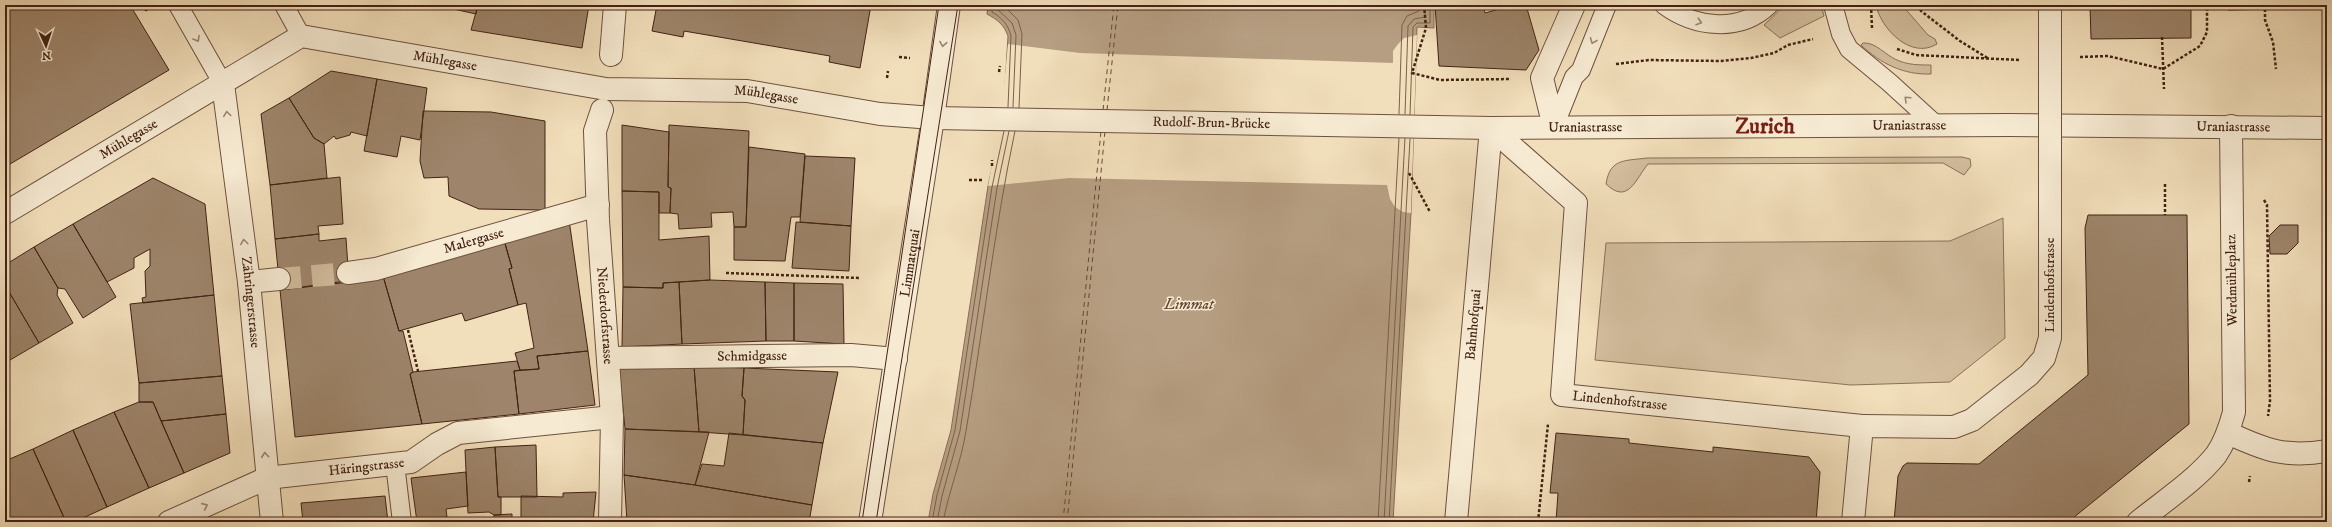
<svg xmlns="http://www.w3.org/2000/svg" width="2332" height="527" font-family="'IM FELL DW Pica',serif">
  <rect width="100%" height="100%" fill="#f1deba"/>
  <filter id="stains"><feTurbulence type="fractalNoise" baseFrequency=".005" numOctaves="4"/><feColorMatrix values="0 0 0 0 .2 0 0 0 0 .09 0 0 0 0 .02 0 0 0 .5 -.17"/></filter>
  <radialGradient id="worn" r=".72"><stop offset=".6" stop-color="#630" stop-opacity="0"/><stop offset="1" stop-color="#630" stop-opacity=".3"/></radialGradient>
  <!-- green -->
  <path fill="#d3be9e" stroke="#8b7059" d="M1785 5H1821L1824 16 1780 38 1764 25Z
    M1876 5H1902L1928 35 1935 39 1937 44C1911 60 1881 29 1876 5Z
    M1863 43C1876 42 1885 55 1897 60 1908 65 1919 65 1931 65V74C1904 75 1881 64 1861 45Z
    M1962 157 1970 159 1971 166 1964 175 1943 163 1648 164C1635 180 1628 205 1606 184 1610 158 1625 161 1647 158Z
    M2003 218 2005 338 1950 382 1851 385 1595 360 1606 243 1950 241Z"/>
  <!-- water -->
  <path fill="#b69e82" stroke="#886c56" d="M988 5H1434V28L1417 27 1411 213 1393 522H928L933 494 951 430 988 186 1003 119 1008 36C1004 25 998 20 987 14Z"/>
  <!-- pier -->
  <path fill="#f1deba" d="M1417 35 1411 213 1403 212 1395 207 1390 199 1387 185 1069 178 988 186 1001 118 1008 44 1080 53 1393 63V51L1398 44 1404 38Z"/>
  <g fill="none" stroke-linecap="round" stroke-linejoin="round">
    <!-- shore -->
    <path stroke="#7c604b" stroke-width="1" d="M992 5V12C1002 18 1008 24 1011 36L1008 107
      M997 5V9L1012 23 1016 35 1013 107
      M1003 5 1018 20 1022 34 1019 108
      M1399 114 1402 25 1407 16 1419 11V5
      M1405 114 1408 26 1414 19 1425 17V5
      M1410 115 1413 27 1417 23H1430V5
      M932 522 937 495 955 430 992 187 1004 131
      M937 522 942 496 960 431 997 188 1009 131
      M943 522C949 491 961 462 966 431 983 331 994 230 1015 131
      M1378 522 1399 138
      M1384 522 1405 138
      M1389 522 1410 139"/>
    <!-- ferry -->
    <path stroke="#664735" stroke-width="1" stroke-dasharray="5 4" stroke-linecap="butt" d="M1103 110 1114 5
      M1107 110 1118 5
      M1063 522 1101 131
      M1067 522 1105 131"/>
  </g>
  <!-- building -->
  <path fill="#9d846a" stroke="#432214" d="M5 5H130L169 70 5 167Z
    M435 5H478L476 14Z
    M478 5H589L582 48 471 30Z
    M657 5H871L860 68 829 62 830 56 684 31 683 37 652 31Z
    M1435 5H1483L1485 13 1514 5H1526L1539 50 1526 70 1439 66Z
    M2090 5H2191V38L2091 39Z
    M2228 5H2327V8L2228 10Z
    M331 71 377 79 367 136 351 132 350 135 336 139 334 136 324 144 314 138 289 98Z
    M377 79 427 88 420 140 401 136 397 157 364 151Z
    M289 98 314 138 324 144 327 178 270 185 261 114Z
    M423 111 491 112 545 121V210L479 209 449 196 448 177 424 178 420 161Z
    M622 125 669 132 668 187 671 188 670 213H659V192L622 191Z
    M669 125 749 131 746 227H734L733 212 711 213 712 227 679 229 678 214 670 213 671 188 668 187Z
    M749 147 805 154 800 217H791L785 261 734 260V227H746Z
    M805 156 855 158 851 226 800 222Z
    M340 177 343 224 318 226 319 234 275 239 270 185Z
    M153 178 205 204 214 295 143 303 142 298 146 297 145 271 150 266V249L134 258V268L107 282 73 224Z
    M622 191 659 192V240L709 236 710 280 663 283V288L623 287Z
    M2088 215H2187L2189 424 2068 522H1894L1898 476 1903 466 1907 463 1979 464 2088 375 2085 228Z
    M569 220 588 351 537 356 539 369 520 370 515 353 534 348 526 303 518 305 509 269 512 268 504 240Z
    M796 222 851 226 849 271 792 268Z
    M73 224 116 297 83 318 65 289 58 288 34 247Z
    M2280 225H2298V243L2287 254H2270L2269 236Z
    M319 234V241L346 238 349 282 280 290 275 239Z
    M504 240 512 268 509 269 518 305 465 321 462 313 399 331 383 276Z
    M34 247 58 288 57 295 73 323 39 343 5 285V265Z
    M383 276 399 331H403L413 372 410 374 422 424 295 437 280 290Z
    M710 280 765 282 766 341 682 344 679 282Z
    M679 282 682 344 622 347 623 287 663 288V283Z
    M765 282 794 283V341H766Z
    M794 283 843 284 844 344 794 341Z
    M5 285 39 343 5 363Z
    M214 295 222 376 139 383 130 304Z
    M588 351 595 405 519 414 514 371 539 369 537 356Z
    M517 361 520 370 514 371 519 414 422 424 410 374 413 372Z
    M694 366 699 432 625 429 619 368Z
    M694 366 744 368 742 396 745 400 743 435 699 432Z
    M744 368 838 372 823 443 743 435 745 400 742 396Z
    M222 376 226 414 161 421 153 402H139V383Z
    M139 402H153L184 473 149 488 114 412Z
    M114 412 149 488 107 507 73 430Z
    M226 414 230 453 184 473 161 421Z
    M625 429 709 432 695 485 624 475Z
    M73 430 107 507 74 522H66L33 449Z
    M729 433 823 443 812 505 695 485 702 464 724 466Z
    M1556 433 1629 439V443L1713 452V447L1809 457 1820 472 1816 522H1556L1558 493H1550Z
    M536 445 537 497H498L495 447Z
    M495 447 498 497H501V515H494L489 512 468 513 465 450Z
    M33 449 66 522H5V461Z
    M466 472 468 506 446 509 447 517 417 522 411 478Z
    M624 475 695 485 812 505 809 522H627Z
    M596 492 593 522H519L521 521V496L563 497V493Z
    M385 496 388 522H303L301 503Z
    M512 514V522H519H494V515Z"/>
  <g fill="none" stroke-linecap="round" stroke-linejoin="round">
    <!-- pedestrian-tunnel -->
    <path stroke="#ceb899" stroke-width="22" stroke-dasharray="22 11" stroke-linecap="butt" d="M279 279 348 273"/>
    <defs>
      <path id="service" d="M178 5 223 84
        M284 5 301 36
        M1664 5C1695 28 1740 33 1769 5
        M1833 5 1841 34 1849 49 1890 83 1936 125
        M1554 127 1574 77 1581 70 1607 5
        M395 464 402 522"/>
      <g id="pedestrian">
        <path d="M611 55 615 5"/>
        <path id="s1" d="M602 110 595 131 598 220 612 417 610 522"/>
        <path id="s2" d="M348 273 376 269 598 205"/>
        <path d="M249 282 279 279"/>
        <path id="s3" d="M608 358 851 355 896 359"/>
        <path id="s4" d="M267 478 411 462 437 444 458 433 612 417"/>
      </g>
      <g id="minor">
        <path id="s5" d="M223 84 249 282 272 522"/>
        <path d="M933 118 949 5"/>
        <path d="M1554 127 1542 78 1574 5"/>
        <path id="s6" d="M1491 128 1576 203 1562 395 1862 426"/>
        <path d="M2228 433C2265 450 2285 458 2327 451"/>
        <path d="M169 522 267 478"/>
        <path d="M1853 522 1862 426 1954 427 1972 420 2029 375 2044 358 2050 338V241"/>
        <path d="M2138 522C2164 501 2195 481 2216 455 2225 442 2230 427 2234 412L2231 126"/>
      </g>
      <g id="tertiary">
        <path id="s7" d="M5 213 301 36 606 89 747 91 880 114 933 118 1491 128 2009 125 2327 128"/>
        <path id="s8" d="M870 522 933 118"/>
        <path id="s9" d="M1456 522 1491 128"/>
      </g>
    </defs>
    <!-- service casing -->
    <use href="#service" stroke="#6e513e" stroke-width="20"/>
    <!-- pedestrian casing -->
    <use href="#pedestrian" stroke="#6e513e" stroke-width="24"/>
    <!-- minor casing -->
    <use href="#minor" stroke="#6e513e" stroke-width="24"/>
    <!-- tertiary casing -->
    <use href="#tertiary" stroke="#6e513e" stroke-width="24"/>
    <!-- path -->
    <path stroke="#432214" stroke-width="2.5" stroke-dasharray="3 2" stroke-linecap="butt" d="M143 5 146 10 150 7
      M1424 5 1426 28 1412 73 1440 80 1511 79
      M1871 5 1872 28
      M1918 5 1921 11 1960 41 1989 59
      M2265 9V20L2273 42 2276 69
      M2162 37 2164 89
      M1897 49 1916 55 2019 60
      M899 57 910 58
      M2080 57 2108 56 2163 69 2200 46 2207 32V5
      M1616 64 1649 60 1720 61 1751 58 1774 53 1788 45 1813 39
      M999 72 1000 66
      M887 78 888 71
      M992 166V160
      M1409 173 1430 212
      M969 180H982
      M2165 184V215
      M2264 200 2267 205 2270 401 2268 416
      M726 273 860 278
      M408 330 418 371
      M2249 482 2250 476
      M1538 522 1548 424"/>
    <!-- service -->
    <use href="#service" stroke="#f6ead2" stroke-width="18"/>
    <!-- pedestrian -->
    <use href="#pedestrian" stroke="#f6ead2" stroke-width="22"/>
    <!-- minor -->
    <use href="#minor" stroke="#f6ead2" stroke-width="22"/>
    <!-- tertiary -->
    <use href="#tertiary" stroke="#f6ead2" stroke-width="22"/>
    <!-- tram -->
    <path stroke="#432214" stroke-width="1" d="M862 522 939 5
      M876 522 958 5"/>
    <defs>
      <path id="minor-bridge" d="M2050 6V241"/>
    </defs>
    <!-- minor-bridge casing -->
    <use href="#minor-bridge" stroke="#6e513e" stroke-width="24" stroke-linecap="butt"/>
    <!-- minor-bridge -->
    <use href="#minor-bridge" stroke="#f6ead2" stroke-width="22"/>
  </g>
  <!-- one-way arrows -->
  <defs><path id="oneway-chevron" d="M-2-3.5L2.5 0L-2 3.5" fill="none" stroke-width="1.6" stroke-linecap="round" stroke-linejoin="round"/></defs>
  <g stroke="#9c8673">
    <use href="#oneway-chevron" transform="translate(1699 22) rotate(18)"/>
    <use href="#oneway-chevron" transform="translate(197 39) rotate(60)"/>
    <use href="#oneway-chevron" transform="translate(1593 41) rotate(112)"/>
    <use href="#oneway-chevron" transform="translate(943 44) rotate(100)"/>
    <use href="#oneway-chevron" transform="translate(1907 99) rotate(-137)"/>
    <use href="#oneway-chevron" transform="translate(227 114) rotate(-98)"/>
    <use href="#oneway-chevron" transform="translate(244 242) rotate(-97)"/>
    <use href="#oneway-chevron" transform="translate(265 455) rotate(-95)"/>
    <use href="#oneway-chevron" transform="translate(205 506) rotate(-24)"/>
  </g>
  <g text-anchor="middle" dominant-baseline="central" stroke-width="3" stroke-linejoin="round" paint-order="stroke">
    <!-- street labels -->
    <g font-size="14" fill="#432214" stroke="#f6ead2">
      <text stroke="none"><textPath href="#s7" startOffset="491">Mühlegasse</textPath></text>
      <text stroke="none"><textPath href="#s7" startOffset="815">Mühlegasse</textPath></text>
      <text stroke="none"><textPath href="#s7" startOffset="1262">Rudolf-Brun-Brücke</textPath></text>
      <text stroke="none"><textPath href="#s7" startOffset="1960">Uraniastrasse</textPath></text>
      <text stroke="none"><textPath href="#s7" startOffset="1636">Uraniastrasse</textPath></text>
      <text stroke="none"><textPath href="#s7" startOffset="2284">Uraniastrasse</textPath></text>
      <text stroke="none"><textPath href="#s7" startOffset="144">Mühlegasse</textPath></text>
      <text stroke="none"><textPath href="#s2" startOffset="130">Malergasse</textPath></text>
      <text stroke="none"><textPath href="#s8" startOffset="262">Limmatquai</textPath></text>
      <text transform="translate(2232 280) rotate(-91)">Werdmühleplatz</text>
      <text transform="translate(2050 285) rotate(-90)">Lindenhofstrasse</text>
      <text stroke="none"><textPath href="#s5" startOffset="220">Zähringerstrasse</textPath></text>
      <text stroke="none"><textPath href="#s1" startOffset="207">Niederdorfstrasse</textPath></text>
      <text stroke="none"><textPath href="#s9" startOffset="198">Bahnhofquai</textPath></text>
      <text stroke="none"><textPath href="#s3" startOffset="144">Schmidgasse</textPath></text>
      <text stroke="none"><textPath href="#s6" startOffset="364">Lindenhofstrasse</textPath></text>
      <text stroke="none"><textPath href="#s4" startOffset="100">Häringstrasse</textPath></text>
    </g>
    <!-- water labels -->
    <g font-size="15" font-style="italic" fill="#664735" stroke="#f6ead2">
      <text x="1189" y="304">Limmat</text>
    </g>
    <!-- town labels -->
    <g font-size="22" font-weight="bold" fill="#7a1f14" stroke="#f6ead2">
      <text x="1765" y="126">Zurich</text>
    </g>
  </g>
  <!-- margin -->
  <rect width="2332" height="527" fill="none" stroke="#f1deba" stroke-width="20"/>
  <rect x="6" y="6" width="2320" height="515" fill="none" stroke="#432214" stroke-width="2"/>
  <rect x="10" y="10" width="2312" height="507" fill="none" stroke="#432214"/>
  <!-- north arrow -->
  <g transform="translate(46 46) rotate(177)" stroke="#f6ead2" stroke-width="3" paint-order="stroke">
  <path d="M0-3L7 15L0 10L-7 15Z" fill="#432214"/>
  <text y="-6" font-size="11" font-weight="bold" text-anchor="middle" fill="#432214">N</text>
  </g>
  <rect width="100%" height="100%" filter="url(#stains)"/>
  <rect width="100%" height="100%" fill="url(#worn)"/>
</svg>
